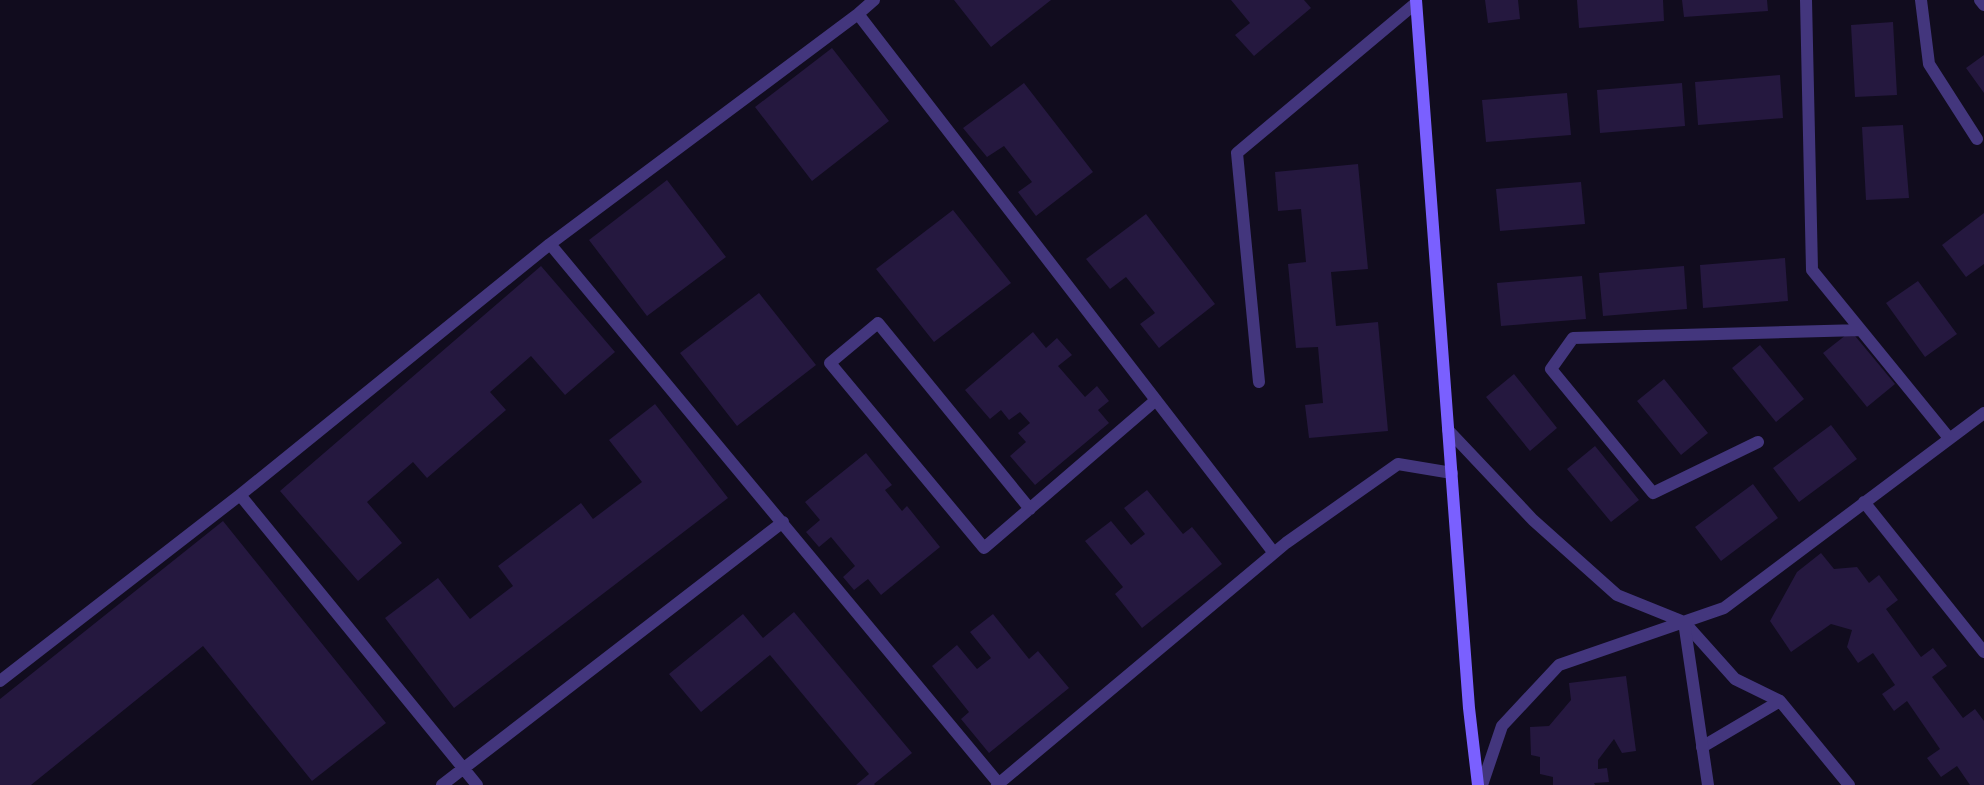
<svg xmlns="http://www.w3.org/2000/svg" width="1984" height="785" font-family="'PT Sans Narrow',sans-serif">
  <rect width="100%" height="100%" fill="#110c1e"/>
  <!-- building -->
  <path fill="#25183f" d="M954 0H1051L991 47Z
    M1231 0H1304L1311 8 1254 56 1235 35 1250 23Z
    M1485 0H1518L1520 19 1488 23Z
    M1577 0H1663L1664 21 1579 28Z
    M1682 0H1767L1768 11 1684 17Z
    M1893 22 1897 95 1855 97 1851 25Z
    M832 48 889 121 812 181 755 107Z
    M1984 55V93L1966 68Z
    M1780 75 1783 118 1698 125 1695 82Z
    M1024 83 1093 172 1036 216 1018 192 1032 182 1004 146 987 157 963 128Z
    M1682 83 1685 126 1600 133 1597 90Z
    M1567 93 1571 135 1486 142 1482 100Z
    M1903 125 1909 198 1866 200 1862 127Z
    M1358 164 1368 269 1331 272 1336 326 1378 322 1388 431 1309 438 1305 405 1323 403 1318 347 1296 348 1288 264 1306 262 1301 209 1278 211 1275 172Z
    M667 180 726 257 647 316 589 240Z
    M1581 182 1585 224 1500 231 1496 189Z
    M953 210 1011 283 934 342 876 269Z
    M1984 213V264L1966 277 1942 245Z
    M1146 214 1215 304 1159 348 1140 324 1155 313 1126 277 1110 289 1086 259Z
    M1785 258 1788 301 1703 308 1700 265Z
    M541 266 615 352 565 395 531 356 490 392 506 410 427 478 413 462 367 502 402 543 358 581 280 491Z
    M1684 266 1687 309 1603 316 1599 273Z
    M1582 276 1586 319 1501 326 1497 283Z
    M1918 281 1957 334 1925 357 1886 303Z
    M759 293 816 365 737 426 680 353Z
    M1851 331 1895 384 1867 407 1823 353Z
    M1033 332 1046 348 1057 338 1072 355 1058 366 1085 397 1097 386 1109 401 1098 410 1109 423 1035 485 1010 456 1026 442 1018 433 1030 423 1020 412 1009 420 1001 410 990 419 965 390Z
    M1760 345 1804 399 1776 422 1732 368Z
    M1514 374 1557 428 1530 451 1486 397Z
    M1664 379 1708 433 1681 455 1637 401Z
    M655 404 728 498 454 708 385 618 438 578 470 619 513 586 498 566 581 503 593 519 642 482 609 440Z
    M1831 425 1857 459 1799 502 1773 468Z
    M1595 446 1639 500 1611 522 1567 469Z
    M866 453 892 485 885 490 902 511 907 506 940 547 881 595 868 579 854 590 843 577 855 566 831 537 819 547 806 532 820 520 805 502Z
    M1753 484 1778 518 1721 561 1695 527Z
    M1147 490 1183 534 1192 527 1222 564 1142 628 1115 594 1123 587 1085 541 1111 521 1131 545 1145 534 1124 508Z
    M223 521 386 723 312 781 203 646 31 785H0V699Z
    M1821 553 1834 569 1857 567 1869 583 1879 575 1898 600 1886 609 1921 657 1933 648 1947 666 1932 677 1963 718 1975 709 1984 721V785H1970L1957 766 1941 777 1927 758 1940 749 1907 701 1894 711 1882 694 1895 685 1873 653 1858 663 1847 647 1852 630 1831 624 1791 652 1770 621 1797 572Z
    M794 612 912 753 874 784 875 785H856L869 774 770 655 701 712 669 674 743 614 763 638Z
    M993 614 1029 659 1038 651 1069 688 989 753 961 719 969 712 932 666 957 645 977 669 991 658 970 632Z
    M1626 676 1636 751 1622 753 1614 739 1598 760V769L1607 768 1609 782 1594 783 1595 785H1553V777L1540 774V757L1531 755 1530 727 1549 726 1571 700 1569 683Z"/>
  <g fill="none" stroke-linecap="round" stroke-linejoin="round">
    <!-- lane -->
    <path stroke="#43367d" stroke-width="12" d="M858 14 1274 553
      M550 244 1000 785
      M240 495 477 785
      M1030 509 878 323 830 363 984 548 1156 400
      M1684 622 1735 679 1780 701
      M0 681 240 495 550 244 858 14 874 0
      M1702 747 1780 701 1849 785
      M442 785 783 522
      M997 785 1286 543 1398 464 1452 473"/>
    <!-- street -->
    <path stroke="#43367d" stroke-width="12" d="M1806 0 1812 270 1949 438
      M1921 0 1929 64 1977 139
      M1980 0 1984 5
      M1259 382 1237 153 1416 3
      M1448 430 1533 520 1617 595 1684 622 1708 785
      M1758 442 1653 493 1551 369 1573 338 1861 330
      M1864 502 1984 652
      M1482 785 1502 726 1559 665 1724 608 1984 413"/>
    <!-- secondary -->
    <path stroke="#7a60ff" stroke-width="12" d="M1416 0 1469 708 1478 785"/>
  </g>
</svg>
